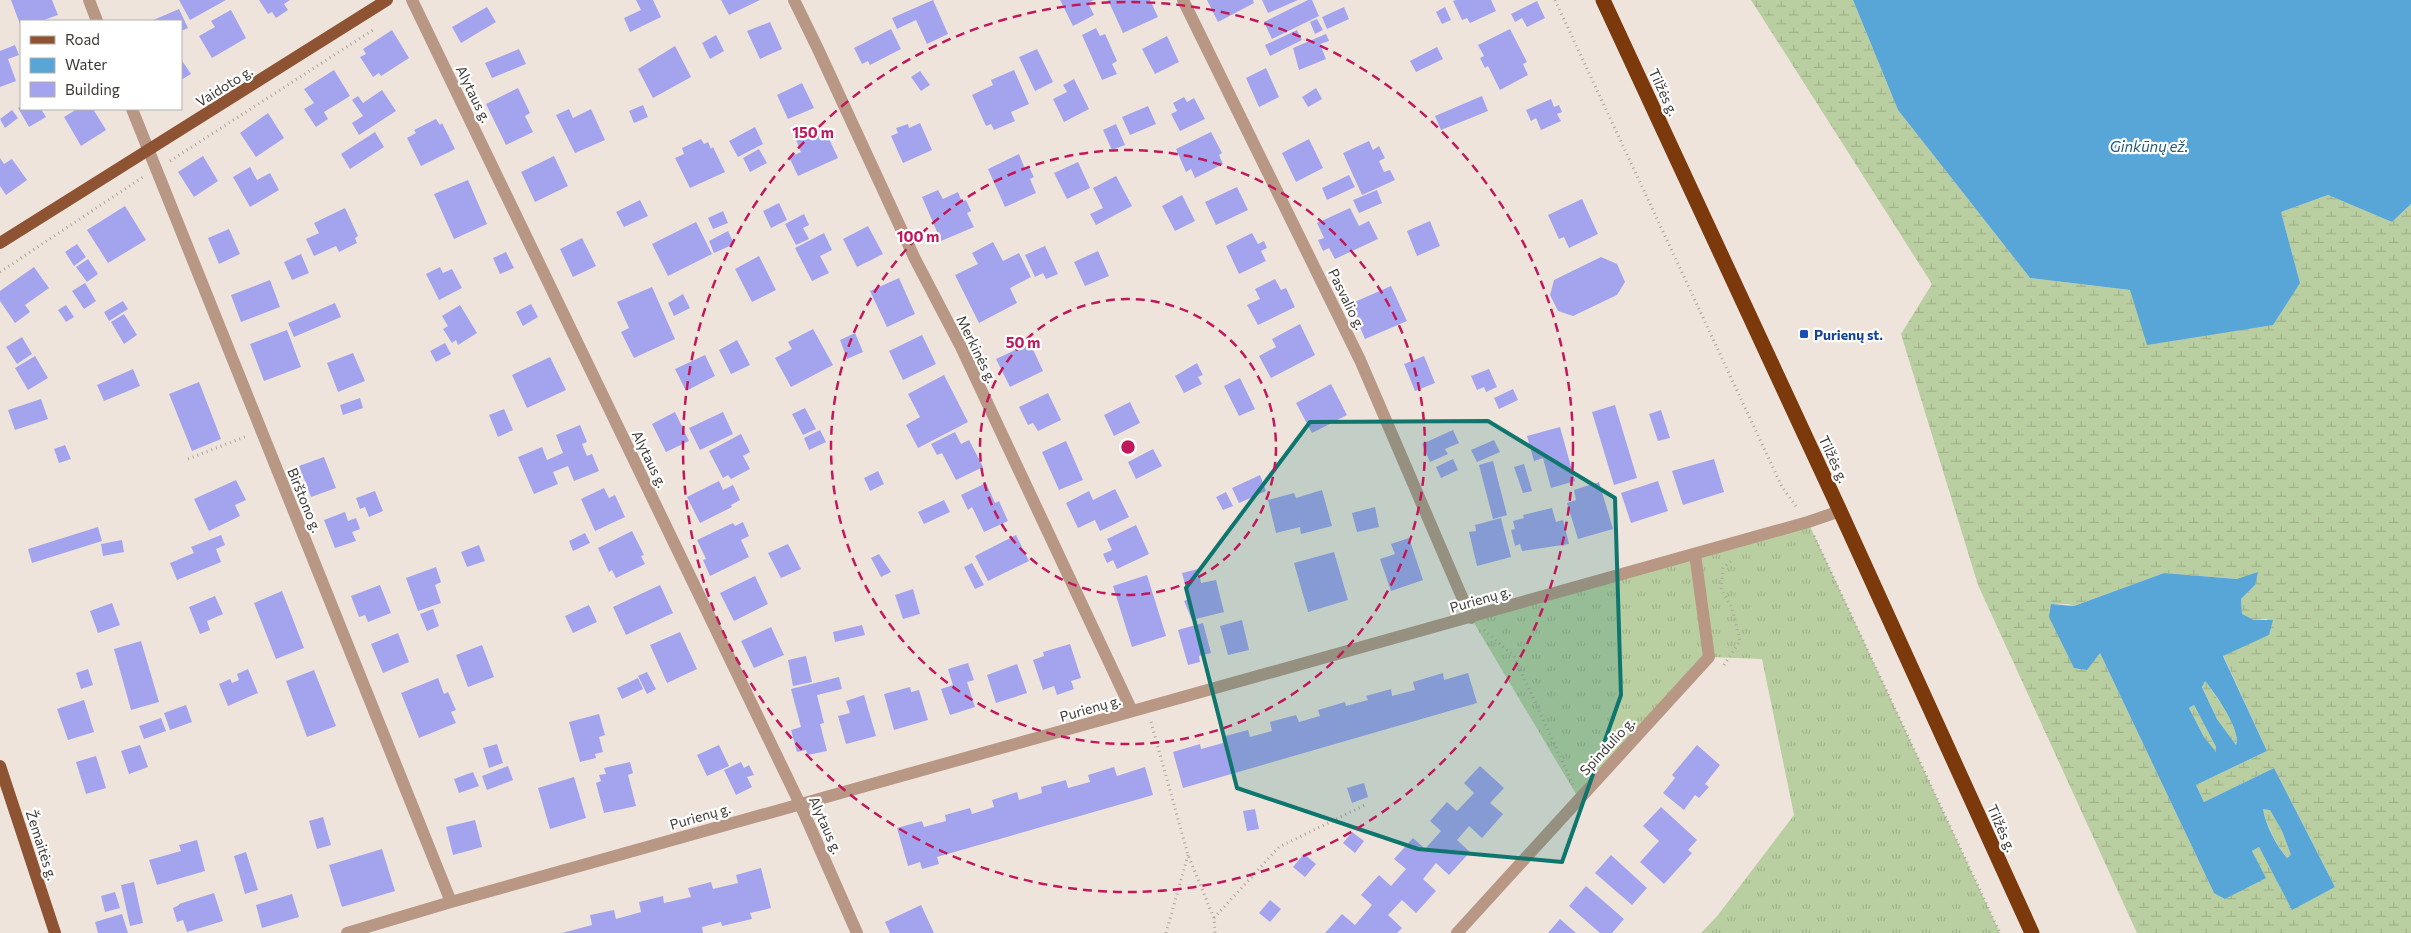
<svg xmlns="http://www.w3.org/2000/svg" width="2411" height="933" font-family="Commissioner,sans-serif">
  <defs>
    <pattern id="grass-tufts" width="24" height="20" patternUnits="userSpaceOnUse" patternTransform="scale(1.25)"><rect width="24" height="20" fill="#bacfa1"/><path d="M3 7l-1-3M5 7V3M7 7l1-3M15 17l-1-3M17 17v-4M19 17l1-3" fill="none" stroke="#a1b28b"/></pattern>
    <pattern id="wetland-marsh" width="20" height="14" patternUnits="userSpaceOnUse" patternTransform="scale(1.25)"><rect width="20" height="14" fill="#bacfa1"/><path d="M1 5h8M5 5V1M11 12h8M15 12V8" fill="none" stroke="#a1b28b"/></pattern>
  </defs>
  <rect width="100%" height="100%" fill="#efe4dc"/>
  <!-- grass -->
  <path fill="url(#grass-tufts)" d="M1808 522 2000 933H1701L1718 915 1794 815 1762 659 1709 657 1579 799 1471 618Z"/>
  <!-- wetland -->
  <path fill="url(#wetland-marsh)" fill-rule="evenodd" d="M1751 0H1853L1898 110 2030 278 2130 290 2300 283 2281 212 2328 195 2392 222 2411 204V933H2137L1978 585 1901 334 1932 284ZM2164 573 2237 579 2255 585 2241 599 2242 615 2254 620 2267 619 2269 635 2223 655 2267 751 2196 785 2204 802 2274 768 2335 887 2292 909 2259 847 2252 851 2265 878 2214 893 2100 653 2051 604H2068L2074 606Z
    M2205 680C2214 695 2242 729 2236 745L2217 719 2202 686Z
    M2194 705 2216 747V753L2204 737 2189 708Z
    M2263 809H2270L2282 831 2291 855 2287 858C2276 844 2267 827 2263 809Z"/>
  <!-- water -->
  <path fill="#58a6d8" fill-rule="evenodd" d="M1853 0H2411V204L2392 222 2328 195 2281 212 2300 283 2273 325 2147 345 2130 290 2030 278 1898 110Z
    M2258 572 2255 585 2241 599 2242 614 2254 620H2273L2269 635 2223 656 2267 751 2196 785 2204 802 2274 768 2335 887 2292 910 2259 847 2252 851 2266 878 2225 899 2214 893 2100 653 2087 670 2074 668 2049 617 2051 604 2074 606 2164 573 2237 579ZM2205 681C2214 692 2242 731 2236 745L2217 719 2202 687ZM2194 705 2216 747V752L2204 737 2189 708ZM2263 809 2270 810 2282 831 2291 855 2287 858C2276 845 2266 826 2263 809Z"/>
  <!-- building -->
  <path fill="#a4a4ee" d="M11 0H52L58 15 41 21H21V27Z
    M179 0H226L190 20Z
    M259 0H290L284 4 288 10 276 18 272 12 268 14Z
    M636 0H653L661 17 630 32 624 18 641 10Z
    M721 0H760L729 15Z
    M933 0 948 34 927 44 916 20 897 29 892 18Z
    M1060 0H1094L1088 3 1094 15 1073 26Z
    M1108 0H1150L1158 17 1123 33Z
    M1207 0H1253L1254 3 1218 22Z
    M1262 0H1298L1268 13Z
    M1308 0H1312L1319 16 1272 39 1264 22Z
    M1456 0H1491L1496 11 1470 23 1467 18 1462 20 1453 1Z
    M1537 1 1545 18 1527 27 1522 18 1515 22 1511 14Z
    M487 7 496 22 461 43 452 27Z
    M1344 7 1349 19 1327 29 1322 17Z
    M1445 7 1451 20 1442 24 1436 12Z
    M179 9 188 28 181 31V21H151Z
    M231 10 246 38 212 58 199 36 215 27 211 21Z
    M1317 19 1323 30 1315 34 1310 22Z
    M770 22 782 49 760 59 747 31Z
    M1096 28 1100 36 1105 34 1117 61 1112 64 1117 74 1102 80 1082 35Z
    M891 29 901 49 870 65 868 61 862 64 854 48Z
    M1510 29 1527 62 1523 64 1528 75 1500 90 1488 66 1485 68 1480 58 1484 56 1478 45Z
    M392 30 409 58 381 76 379 73 373 77 360 57 366 54 363 49Z
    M1297 30 1302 40 1270 56 1265 45Z
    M1326 34 1329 41 1320 44 1326 59 1299 70 1293 48Z
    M716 35 724 51 710 59 702 43Z
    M1167 36 1179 62 1155 74 1142 49Z
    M15 45 19 55 8 59 16 81 0 87V51Z
    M675 46 691 77 653 98 638 69Z
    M1437 47 1443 59 1416 72 1410 61Z
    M519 49 526 64 492 78 485 63Z
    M1037 49 1053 82 1035 91 1019 57Z
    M181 59 191 74 181 80Z
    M1266 68 1279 97 1259 107 1246 78Z
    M334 70 350 96 324 112 328 119 316 127 304 109 314 103 304 89Z
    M1014 70 1029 104 1011 112 1015 121 994 130 991 124 986 126 972 95 993 85 991 80Z
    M920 71 930 85 921 91 911 77Z
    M1074 79 1089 109 1064 122 1053 99 1067 92 1063 85Z
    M802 83 814 108 788 119 777 95Z
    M518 88 530 113 525 116 533 132 506 145 486 104Z
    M1316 88 1322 99 1308 107 1302 97Z
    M382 90 396 111 359 135 352 123 363 116 352 100 358 96 363 103Z
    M1482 96 1488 111 1441 130 1435 116Z
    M1184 97 1187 102 1194 98 1205 119 1180 131 1171 114 1177 111 1173 103Z
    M1551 99 1554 107 1559 105 1562 112 1557 114 1561 121 1541 130 1536 118 1531 121 1526 110Z
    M643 105 648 117 634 123 629 111Z
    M21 106V109H41L46 117 29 127 18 108Z
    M1148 106 1156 124 1130 135 1122 117Z
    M77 109H93L106 130 81 146 64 117Z
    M569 109 573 118 591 109 605 140 575 153 556 115Z
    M12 110 18 118 5 128 0 119Z
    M268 113 284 138 256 157 240 133Z
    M436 119 440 125 442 123 455 149 421 166 407 138 416 133 414 130Z
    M920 123 932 150 903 163 891 136 898 133 896 128 908 124 909 128Z
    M1116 124 1125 145 1112 150 1103 130Z
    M755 127 763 144 738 157 729 141Z
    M824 128 838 158 798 176 789 157 801 152 796 140Z
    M375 132 384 147 350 169 341 154Z
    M1211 132 1222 153 1219 155 1223 164 1195 178 1191 169 1186 172 1176 149Z
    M701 139 704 144 708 142 711 149 713 147 725 172 690 188 675 158 684 154 682 148Z
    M1309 139 1323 168 1296 182 1282 153Z
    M1369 141 1373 150 1379 146 1385 158 1379 161 1384 172 1390 170 1395 180 1362 195 1343 153Z
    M759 149 767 163 750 172 743 158Z
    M1019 154 1025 169 1029 167 1034 177 1030 179 1036 193 1005 207 988 169Z
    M203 156 218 181 194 197 178 172Z
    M554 156 568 186 535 202 521 172Z
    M0 158 4 164 12 159 27 180 6 195 0 186Z
    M1078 162 1090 188 1067 199 1054 173Z
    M250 167 257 180 270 173 279 190 250 207 233 177Z
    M1349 175 1355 187 1327 200 1322 188Z
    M1116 176 1132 206 1096 225 1090 214 1103 208 1093 188Z
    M468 180 487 224 454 239 434 194Z
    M1237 187 1248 210 1216 225 1205 202Z
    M938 190 943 199 958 192 962 202 966 200 971 211 967 213 974 227 941 241 922 197Z
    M1377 190 1382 203 1359 213 1353 200Z
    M1182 195 1195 221 1175 231 1162 206Z
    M1582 199 1598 234 1569 248 1564 237 1559 239 1548 215Z
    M640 200 648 216 624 227 616 212Z
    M779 203 787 220 771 228 763 211Z
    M125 206 146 240 108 263 87 230Z
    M345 208 358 236 355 238 357 243 339 252 336 246 314 256 306 239 319 233 314 223Z
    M1350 208 1359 226 1369 221 1378 239 1335 259 1329 248 1323 251 1318 240 1324 238 1317 223Z
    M723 211 728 223 713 229 708 218Z
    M804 214 809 225 803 228 809 239 796 245 785 224Z
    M1430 221 1440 246 1417 256 1407 231Z
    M696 222 712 254 668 276 652 244Z
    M868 226 883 254 857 267 843 239Z
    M229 229 240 254 219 264 208 238Z
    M728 231 734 244 714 253 709 241Z
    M824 233 832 250 820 256 829 273 812 281 795 248Z
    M1252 233 1258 244 1264 241 1267 248 1261 251 1266 261 1239 274 1226 246Z
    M582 238 596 266 573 277 560 249Z
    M993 242 1003 261 1019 253 1031 277 1010 288 1017 303 979 323 955 275 978 264 972 253Z
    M77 244 86 257 74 266 65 252Z
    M1045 246 1058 274 1046 279 1043 273 1035 277 1025 255Z
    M1098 251 1109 276 1085 286 1074 262Z
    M506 252 514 268 500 274 493 258Z
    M301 254 309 273 292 280 284 262Z
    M759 256 776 290 752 302 735 269Z
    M1601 257 1617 264 1625 282 1617 295 1573 316 1558 311 1550 295 1554 280Z
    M88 259 98 274 87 282 76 267Z
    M34 267 49 288 25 305 30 312 15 323 0 301V291Z
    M440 267 443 273 452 269 462 288 439 300 426 274Z
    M899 278 915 314 887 327 870 291Z
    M1275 279 1281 290 1286 288 1295 307 1258 325 1247 305 1260 299 1255 289Z
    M270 280 280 307 241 322 231 295Z
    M85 283 96 301 84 309 72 291Z
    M1391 286 1407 321 1365 339 1350 304Z
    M652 287 675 339 634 358 621 332 629 328 617 302Z
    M683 294 690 308 674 316 668 303Z
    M123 301 128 309 109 321 104 312Z
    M335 303 341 317 294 337 288 323Z
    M531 304 538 317 523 326 516 312Z
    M66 305 74 317 66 322 58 310Z
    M460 305 477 333 458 345 456 340 452 343 443 329 448 326 442 316Z
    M124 314 137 335 124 344 111 322Z
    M1300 324 1315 355 1271 378 1259 356 1276 347 1272 339Z
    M813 329 833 365 791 387 775 358 792 349 788 342Z
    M287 330 301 367 264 381 250 344Z
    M855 333 863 352 847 359 840 340Z
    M922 335 936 364 903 380 889 351Z
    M22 337 32 354 17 364 6 347Z
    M737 340 750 365 731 374 719 350Z
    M445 343 451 354 436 362 430 351Z
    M1030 343 1043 371 1010 387 996 359Z
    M353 353 365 381 338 392 327 363Z
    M705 355 715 376 686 391 675 369Z
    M35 356 48 378 28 390 15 368Z
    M1424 356 1435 383 1415 391 1404 364Z
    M550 357 566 390 527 408 512 375Z
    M1197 363 1203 375 1198 377 1202 384 1184 393 1175 376Z
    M133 369 140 386 104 401 97 385Z
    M1489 369 1497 387 1486 392 1484 387 1477 390 1471 376Z
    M944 375 968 422 918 448 906 425 920 417 908 394Z
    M1240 378 1255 409 1239 416 1224 386Z
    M199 382 221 439 192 451 169 394Z
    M1331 384 1347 415 1312 433 1296 403Z
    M1513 389 1518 400 1499 409 1494 398Z
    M1048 393 1061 420 1038 431 1033 423 1028 425 1019 407Z
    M360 398 363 408 343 415 340 405Z
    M41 399 48 419 15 430 8 410Z
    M1130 402 1140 423 1114 436 1104 415Z
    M1615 405 1637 478 1614 485 1592 412Z
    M805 408 816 429 803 435 792 414Z
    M504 409 513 430 498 437 489 415Z
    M1661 410 1670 438 1658 441 1649 414Z
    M675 412 689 441 666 452 652 424Z
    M723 412 733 434 700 450 689 428Z
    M580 425 587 442 582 444 587 456 592 454 599 471 574 481 568 466 553 472 558 484 534 494 518 457 542 447 547 460 563 453 556 435Z
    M1560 427 1575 481 1551 488 1543 458 1534 461 1527 436Z
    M820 430 826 442 809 450 804 438Z
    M1453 430 1459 443 1445 449 1448 454 1430 462 1422 444Z
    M955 432 961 444 969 440 983 467 956 480 942 453 937 455 931 444Z
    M741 434 750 452 743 456 750 469 731 479 728 475 723 478 709 451Z
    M1494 440 1500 452 1477 462 1471 450Z
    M1066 441 1083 480 1059 490 1042 452Z
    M65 445 71 459 59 463 54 449Z
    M1153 449 1162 466 1136 479 1128 462Z
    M324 457 336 488 311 497 299 466Z
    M1453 459 1458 470 1441 478 1436 467Z
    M1714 459 1724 492 1683 505 1672 471Z
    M1493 461 1507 515 1493 519 1479 465Z
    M1524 464 1532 491 1523 493 1514 467Z
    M878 471 884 484 870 491 864 478Z
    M1260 475 1266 491 1239 503 1232 488Z
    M236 480 246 500 235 505 240 516 209 531 194 499Z
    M719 481 723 490 733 485 740 500 731 505 732 507 700 523 687 497Z
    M1658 481 1668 511 1631 523 1621 493Z
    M1599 482 1613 529 1578 539 1567 503 1576 500 1574 490Z
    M986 483 995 503 999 501 1008 521 984 532 972 507 968 510 961 495Z
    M604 488 609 498 615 495 625 517 595 531 581 499Z
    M1115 489 1129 517 1100 531 1095 520 1078 528 1066 503 1089 491 1093 500Z
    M1322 490 1332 526 1301 534 1300 527 1276 533 1268 500 1294 493 1296 498Z
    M375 491 383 511 369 517 365 507 360 509 356 498Z
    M1226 492 1233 506 1223 510 1216 497Z
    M944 500 950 512 924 524 918 512Z
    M1375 507 1379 527 1357 532 1352 513Z
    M1552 508 1556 522 1563 520 1569 544 1522 551 1520 544 1515 546 1511 530 1515 529 1513 521 1524 518 1523 515Z
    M345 512 348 521 356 518 360 529 352 532 356 541 335 548 324 520Z
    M1501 518 1511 557 1477 566 1469 532 1476 531 1475 525Z
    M743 522 749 536 741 540 749 557 710 576 703 560 706 559 697 540 733 523 735 526Z
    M1136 525 1149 554 1117 569 1113 560 1107 563 1103 554 1112 550 1107 539Z
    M98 527 102 541 32 563 28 549Z
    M632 531 644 555 641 556 645 564 616 578 612 570 609 572 598 548Z
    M585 533 590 543 573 551 569 541Z
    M221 535 225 545 216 549 221 562 177 580 170 563 194 553 191 547Z
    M1016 535 1029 561 988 581 975 556Z
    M1409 538 1423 580 1391 591 1380 559 1395 554 1391 544Z
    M122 540 124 552 103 556 101 544Z
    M788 544 801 569 781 578 768 553Z
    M479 545 485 561 467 567 461 552Z
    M1334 552 1348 600 1308 612 1294 563Z
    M879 554 891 572 881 577 871 558Z
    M972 563 984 585 975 589 964 567Z
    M436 567 441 582 435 585 441 603 418 611 406 578Z
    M1198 569 1201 583 1216 580 1224 612 1192 620 1184 601 1189 599 1182 573Z
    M1147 575 1166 636 1132 647 1113 586Z
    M755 576 768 604 734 621 720 593Z
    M380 585 391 613 368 622 365 615 359 617 351 596Z
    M660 585 673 613 626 635 613 607Z
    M913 589 920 614 903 619 895 595Z
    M282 591 304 648 276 659 254 603Z
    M215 596 223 614 207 621 210 630 200 634 189 607Z
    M112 603 120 625 98 633 90 611Z
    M589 605 597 622 573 633 565 616Z
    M433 609 439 626 427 631 420 614Z
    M1242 620 1249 650 1228 655 1220 626Z
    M1203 623 1211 653 1199 656 1200 662 1188 665 1178 630Z
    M862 625 865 635 835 642 833 632Z
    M771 627 784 655 754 668 741 641Z
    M680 632 697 669 667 683 650 645Z
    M398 633 409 662 383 673 371 644Z
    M141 641 159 702 131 710 114 649Z
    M1070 644 1081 678 1071 681 1074 689 1057 695 1054 686 1043 690 1033 660 1044 656 1043 652Z
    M482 645 494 677 468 687 456 655Z
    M806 656 812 682 793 686 788 660Z
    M968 663 974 680 967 682 975 707 950 715 941 689 953 685 948 669Z
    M1017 664 1027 693 996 703 987 675Z
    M88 669 93 685 81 689 76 673Z
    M248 669 258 693 228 706 219 684 230 679 232 683 239 680 237 674Z
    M314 670 336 726 307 737 286 681Z
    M647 672 656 689 647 694 638 676Z
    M1443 673 1444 680 1468 673 1477 703 1183 788 1173 752 1200 744 1201 749 1223 743 1222 737 1248 730 1250 737 1272 731 1270 722 1296 715 1299 722 1320 716 1318 710 1345 702 1346 706 1368 700 1366 696 1391 689 1392 696 1415 690 1413 682Z
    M839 677 842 689 817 695 824 723 820 724 827 751 808 755 806 750 797 752 791 730 801 727 791 689Z
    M438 678 444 694 448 692 456 710 451 712 456 723 419 738 401 693Z
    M638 678 643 689 622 699 617 688Z
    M910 687 911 692 919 690 928 720 894 730 884 694Z
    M864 695 876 736 846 744 838 716 850 713 846 701Z
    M84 700 94 732 68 740 57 709Z
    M186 705 192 722 170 730 164 713Z
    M599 714 605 735 599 737 603 752 595 754 596 758 580 762 569 722Z
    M161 718 166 731 144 739 139 726Z
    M497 744 503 763 489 768 483 748Z
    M140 745 148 767 129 774 121 751Z
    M719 745 729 766 707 776 697 755Z
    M1697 745 1720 765 1705 784 1709 787 1699 798 1695 795 1684 810 1663 793 1675 778 1672 775Z
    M96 756 106 788 86 794 76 762Z
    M630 762 633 773 628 775 636 806 604 813 596 783 601 781 599 775 606 774 604 768Z
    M741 762 744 768 749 765 754 775 747 777 752 787 736 795 724 770Z
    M508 766 513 780 487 790 482 776Z
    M1480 766 1504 788 1490 803 1503 814 1482 838 1469 826 1457 840 1470 852 1449 875 1436 863 1423 879 1436 891 1416 913 1402 900 1388 915 1402 928 1397 933H1325L1342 914 1355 925 1372 905 1361 895 1379 875 1391 886 1406 869 1394 859 1413 838 1425 849 1441 831 1430 821 1447 802 1457 811 1474 793 1464 783Z
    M1114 767 1117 776 1145 767 1153 795 937 857 939 864 922 869 920 862 908 866 897 828 922 821 924 827 946 821 945 815 970 808 972 814 994 807 992 800 1017 792 1019 800 1042 793 1041 787 1066 780 1068 788 1090 782 1088 775Z
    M473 772 479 786 459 793 454 779Z
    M574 777 586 818 550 829 538 788Z
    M1364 783 1368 797 1352 803 1347 788Z
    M1661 807 1697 840 1688 850 1692 853 1664 884 1640 862 1659 841 1643 826Z
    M1255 809 1259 829 1247 831 1243 811Z
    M323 817 331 845 317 849 309 821Z
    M475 820 482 847 453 855 446 827Z
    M1352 832 1364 841 1355 853 1343 843Z
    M197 840 205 871 157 885 149 860 181 851 179 845Z
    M382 849 395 891 342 907 329 865Z
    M246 852 258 890 245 894 234 856Z
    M1304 854 1316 864 1305 877 1293 867Z
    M1611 855 1647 888 1632 905 1595 873Z
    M761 868 771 908 750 913 752 919 722 926 721 922 702 927 703 933H562L592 925 590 915 614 910 616 919 641 912 639 902 663 896 664 903 691 897 688 888 711 882 713 889 738 883 736 875Z
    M134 882 143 923 130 926 121 885Z
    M1586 886 1624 919 1612 933H1600L1569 906Z
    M115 892 120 908 105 912 101 896Z
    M214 893 223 921 187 932 183 920 177 922 173 908 179 905V904Z
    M292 894 299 917 262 928 256 905Z
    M1270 900 1281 909 1270 922 1259 913Z
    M921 905 934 933H890L885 922Z
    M122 914 128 933H98L95 922Z
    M1560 919 1576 933H1548Z"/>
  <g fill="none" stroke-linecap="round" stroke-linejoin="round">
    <!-- path -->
    <path stroke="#aca49d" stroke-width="3" stroke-dasharray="1 4" stroke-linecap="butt" d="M1555 0 1782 487 1798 509
      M170 161 373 30
      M0 272 143 177
      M188 459 247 436
      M1814 536 2000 933
      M1484 630 1514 656 1573 785
      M1724 665 1740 641 1732 608 1721 589 1723 568 1731 561
      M1151 722 1188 855 1214 918 1215 933
      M1214 918 1279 847 1365 805
      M1166 933 1188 855"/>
    <!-- minor -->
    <path stroke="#b89785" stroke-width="12" d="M89 0 97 21
      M412 0 800 804 857 933
      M794 0 817 47 915 259 961 347 1132 711
      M1183 0 1360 360 1471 618
      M132 109 451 902
      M347 933 451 902 1808 522 1840 511
      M1457 933 1709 657 1695 554"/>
    <!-- major -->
    <path stroke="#8d5332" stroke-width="12" d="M0 243 387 0
      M0 766 55 933"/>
    <!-- highway -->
    <path stroke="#7c3a0c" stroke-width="15" d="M1603 0 1840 511 2032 933"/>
  </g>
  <!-- marked area -->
  <path fill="#0f766e" fill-opacity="0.2" stroke="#0f766e" stroke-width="4" stroke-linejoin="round" d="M1488 421 1615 498 1621 695 1562 862 1418 849 1237 788 1186 588 1310 422Z"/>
  <!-- distance rings -->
  <g fill="none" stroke="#c2185b" stroke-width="2.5" stroke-dasharray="9 6">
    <circle cx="1128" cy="447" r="148"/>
    <circle cx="1128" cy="447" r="297"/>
    <circle cx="1128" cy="447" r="445"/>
  </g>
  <!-- markers -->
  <rect fill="#1a4fb4" stroke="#fff" stroke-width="2" x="1799" y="329" width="10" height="10" rx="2.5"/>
  <g text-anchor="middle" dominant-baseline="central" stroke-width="4.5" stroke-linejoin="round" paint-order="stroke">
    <!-- street labels -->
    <g font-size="14" fill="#3d3935" stroke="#fff">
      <text transform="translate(224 86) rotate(-32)">Vaidoto g.</text>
      <text transform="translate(1664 92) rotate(65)">Tilžės g.</text>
      <text transform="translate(474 94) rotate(64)">Alytaus g.</text>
      <text transform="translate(1347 299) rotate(64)">Pasvalio g.</text>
      <text transform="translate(977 349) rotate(64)">Merkinės g.</text>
      <text transform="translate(650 459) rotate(64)">Alytaus g.</text>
      <text transform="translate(1834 459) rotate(65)">Tilžės g.</text>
      <text transform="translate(305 500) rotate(68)">Birštono g.</text>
      <text transform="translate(1480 599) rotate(-16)">Purienų g.</text>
      <text transform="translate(1090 708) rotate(-16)">Purienų g.</text>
      <text transform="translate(1607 746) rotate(-47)">Spindulio g.</text>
      <text transform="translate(700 816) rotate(-16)">Purienų g.</text>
      <text transform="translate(826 825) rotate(66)">Alytaus g.</text>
      <text transform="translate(2002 828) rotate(66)">Tilžės g.</text>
      <text transform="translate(42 845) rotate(72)">Žemaitės g.</text>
    </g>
    <!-- transit labels -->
    <g font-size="14" font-weight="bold" fill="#164399" stroke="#fff" text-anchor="start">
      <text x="1814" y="334">Purienų st.</text>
    </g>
    <!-- water labels -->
    <g font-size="15" font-style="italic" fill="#1f597b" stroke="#fff">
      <text x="2149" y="146">Ginkūnų ež.</text>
    </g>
  </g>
  <circle cx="1128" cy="447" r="8" fill="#c2185b" stroke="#fff" stroke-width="2.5"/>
  <g font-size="15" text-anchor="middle" font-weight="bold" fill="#c2185b" stroke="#fff" stroke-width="4.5" stroke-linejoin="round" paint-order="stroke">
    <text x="813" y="138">150 m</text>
    <text x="918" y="242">100 m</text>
    <text x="1023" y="348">50 m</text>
  </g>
  <!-- legend -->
  <rect x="20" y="20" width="162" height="90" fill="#ffffff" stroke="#b1b0ae"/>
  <rect x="30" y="36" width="25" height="8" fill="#8d5332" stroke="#b1b0ae"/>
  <text x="65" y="45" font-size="15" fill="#3d3935">Road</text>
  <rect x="30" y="58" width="25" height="15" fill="#58a6d8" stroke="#b1b0ae"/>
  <text x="65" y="70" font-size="15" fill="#3d3935">Water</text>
  <rect x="30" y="82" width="25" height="15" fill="#a4a4ee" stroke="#b1b0ae"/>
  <text x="65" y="95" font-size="15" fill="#3d3935">Building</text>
</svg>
